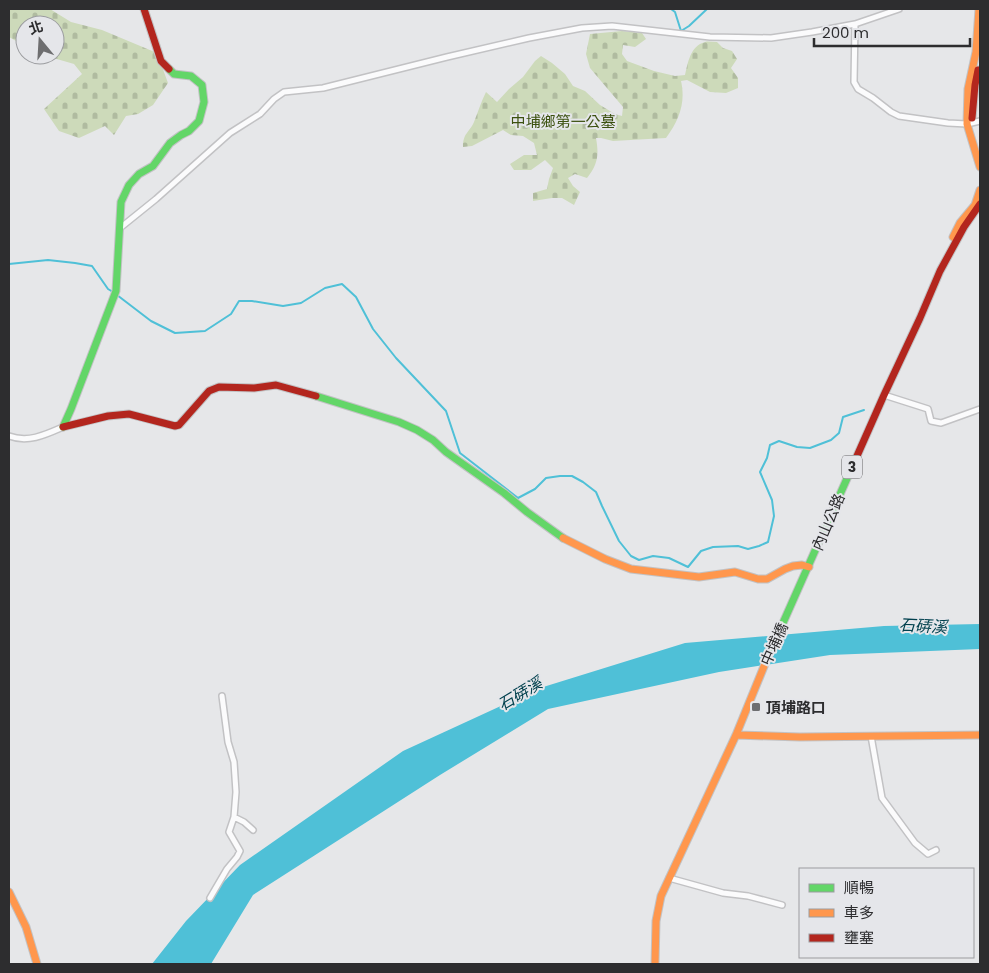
<svg xmlns="http://www.w3.org/2000/svg" width="989" height="973" font-family="Poppins,'Noto Sans TC',sans-serif">
  <defs>
    <pattern id="cemetery-stones" width="16" height="16" patternUnits="userSpaceOnUse" patternTransform="scale(1.25)"><rect width="16" height="16" fill="#cddaba"/><path d="M2 7V4a2 2 0 0 1 4 0v3zM10 15v-3a2 2 0 0 1 4 0v3z" fill="#b0bba0"/></pattern>
  </defs>
  <rect width="100%" height="100%" fill="#e6e7e9"/>
  <!-- cemetery -->
  <path fill="url(#cemetery-stones)" d="M9 9H50L71 22 102 30 157 53 168 83 153 105 138 114 126 116 114 135 105 126 79 138 59 131 44 109 82 74 74 64 43 55H55V25H25V46L9 37Z
    M622 31 642 33 646 39 635 47 623 45 622 54 627 61 654 71 675 76 685 75C688 63 690 46 705 42 708 41 713 42 717 42L723 48 732 51 737 59 731 68 738 78V88L726 93 710 92 687 80 681 81C686 103 679 120 666 138L613 141 601 138H596C599 155 598 164 587 178L575 174 568 178 573 186 580 192 574 205 562 198H552L533 201V193L547 189 549 179 553 168 545 160 531 170H514L510 164 524 155H537L534 143 523 136 511 135 503 130 472 146 463 147C463 133 469 133 474 122 478 112 481 102 486 92L497 102 509 89 523 77 535 61 541 56 552 63 565 74 573 86 585 91 600 105 615 114 622 116 623 107 590 68 586 54 590 34Z"/>
  <!-- water -->
  <path fill="#4fc0d7" d="M980 624V649L830 655 719 672 548 709 440 775 253 895 211 964H152L186 921 240 865 403 751 540 688 685 643 884 626Z"/>
  <g fill="none" stroke-linecap="round" stroke-linejoin="round">
    <!-- stream -->
    <path stroke="#4fc0d7" stroke-width="2" d="M671 9 675 12 681 31 689 26 707 9
      M820 9H829
      M9 264 48 260 75 263 92 266 108 289 113 292
      M117 295 151 321 175 333 205 331 231 314 239 301H252L283 306 301 303 325 288 342 284 356 297 373 329 396 358 446 411 460 453 518 498 535 489 546 478 560 476H572L583 482 596 492 602 506 619 541 631 556 639 560 653 556 669 558 688 567 701 551 713 547 738 546 748 549 759 546 768 542 774 516 772 500 760 472 767 458 770 445 779 441 797 447 810 448 831 440 839 433 843 417 864 410"/>
    <defs>
      <path id="street" d="M855 24 854 82 858 89 873 98 891 112 899 116 948 123 967 124 980 121
        M120 228 156 199 230 133 260 114 274 99 284 92 323 88 447 57 529 38 582 28 612 26 710 37 771 38 812 32 855 24 899 9
        M884 395 928 409 931 421 941 423 980 409
        M9 436C28 443 45 435 63 427
        M871 736 882 798 915 843 928 854 936 850
        M234 817 244 822 253 830
        M669 878 723 893 748 896 782 905
        M210 898 227 869 237 857 240 851 229 832 234 817 236 792 234 762 228 742 222 696"/>
      <path id="fast" d="M316 396 399 422 417 430 433 440 446 452 504 493 527 512 563 538
        M63 427 71 409 116 291 121 202 129 185 139 174 153 166 170 143 181 135 189 131 199 121 204 102 202 85 191 76 174 74 169 69
        M767 659 853 465"/>
      <path id="slow" d="M979 9 976 52 968 89 967 124 980 167
        M953 237 960 223 975 205 980 190
        M563 538 605 559 631 569 699 577 735 572 758 579H767L785 569 793 566 802 565 809 567
        M736 735 800 737 980 735
        M9 892 26 927 37 964
        M655 964 656 921 661 896 736 735 767 659"/>
      <path id="jam" d="M144 9 161 61 169 69
        M972 118 975 85 978 70
        M63 427 108 416 129 414 175 426 179 425 209 391 219 387 254 388 276 385 316 396
        M853 465 884 395 920 318 940 271 964 227 980 204"/>
    </defs>
    <!-- street casing -->
    <use href="#street" stroke="#c2c2c4" stroke-width="8"/>
    <!-- fast casing -->
    <use href="#fast" stroke="#c2c2c4" stroke-width="9"/>
    <!-- slow casing -->
    <use href="#slow" stroke="#c2c2c4" stroke-width="9"/>
    <!-- jam casing -->
    <use href="#jam" stroke="#c2c2c4" stroke-width="9"/>
    <!-- street -->
    <use href="#street" stroke="#fbfbfc" stroke-width="5"/>
    <!-- fast -->
    <use href="#fast" stroke="#63d668" stroke-width="7"/>
    <!-- slow -->
    <use href="#slow" stroke="#ff974d" stroke-width="7"/>
    <!-- jam -->
    <use href="#jam" stroke="#b3261e" stroke-width="7"/>
  </g>
  <!-- markers -->
  <rect fill="#6e6e70" stroke="#e5e6ea" stroke-width="2" x="751" y="702" width="10" height="10" rx="2.5"/>
  <g text-anchor="middle" dominant-baseline="central" stroke-width="4" stroke-linejoin="round" paint-order="stroke">
    <!-- shield labels -->
    <rect fill="#e5e6ea" stroke="#646467" stroke-width="1" x="842" y="455.5" width="20" height="23" rx="4"/>
    <g font-size="14" font-weight="bold" fill="#2d2d2f">
      <text x="852" y="467">3</text>
    </g>
    <!-- park labels -->
    <g font-size="15" fill="#3c5110" stroke="#e5e6ea">
      <text x="563" y="121">中埔鄉第一公墓</text>
    </g>
    <!-- street labels -->
    <g font-size="15" fill="#2d2d2f" stroke="#e5e6ea">
      <text transform="translate(828 522) rotate(-67)">內山公路</text>
      <text transform="translate(774 644) rotate(-66)">中埔橋</text>
    </g>
    <!-- poi labels -->
    <g font-size="15" font-weight="bold" fill="#2d2d2f" stroke="#e5e6ea" text-anchor="start">
      <text x="766" y="707">頂埔路口</text>
    </g>
    <!-- water labels -->
    <g font-size="16" font-style="italic" fill="#01404d" stroke="#e5e6ea">
      <text transform="translate(923 626) rotate(3)">石硦溪</text>
      <text transform="translate(520 694) rotate(-31)">石硦溪</text>
    </g>
  </g>
  <!-- border -->
  <rect width="989" height="973" fill="none" stroke="#2d2d2f" stroke-width="20"/>
  <!-- legend -->
  <rect x="799" y="868" width="175" height="90" fill="#e5e6ea" stroke="#9b9c9f"/>
  <rect x="809" y="884" width="25" height="8" fill="#63d668" stroke="#9b9c9f"/>
  <text x="844" y="893" font-size="15" fill="#2d2d2f">順暢</text>
  <rect x="809" y="909" width="25" height="8" fill="#ff974d" stroke="#9b9c9f"/>
  <text x="844" y="918" font-size="15" fill="#2d2d2f">車多</text>
  <rect x="809" y="934" width="25" height="8" fill="#b3261e" stroke="#9b9c9f"/>
  <text x="844" y="943" font-size="15" fill="#2d2d2f">壅塞</text>
  <!-- north arrow -->
  <g transform="translate(40 40) rotate(342)"><circle r="24" fill="#e5e6ea" stroke="#9b9c9f"/>
  <path d="M0-4L9 19L0 12L-9 19Z" fill="#6e6e70"/>
  <text y="-8" font-size="14" font-weight="bold" text-anchor="middle" fill="#2d2d2f">北</text>
  </g>
  <!-- scale -->
  <path d="M814 38v8h156v-8" fill="none" stroke="#2d2d2f" stroke-width="2.5"/>
  <text x="822" y="38" font-size="15" fill="#2d2d2f" stroke="#e5e6ea" stroke-width="4" paint-order="stroke">200 m</text>
</svg>
